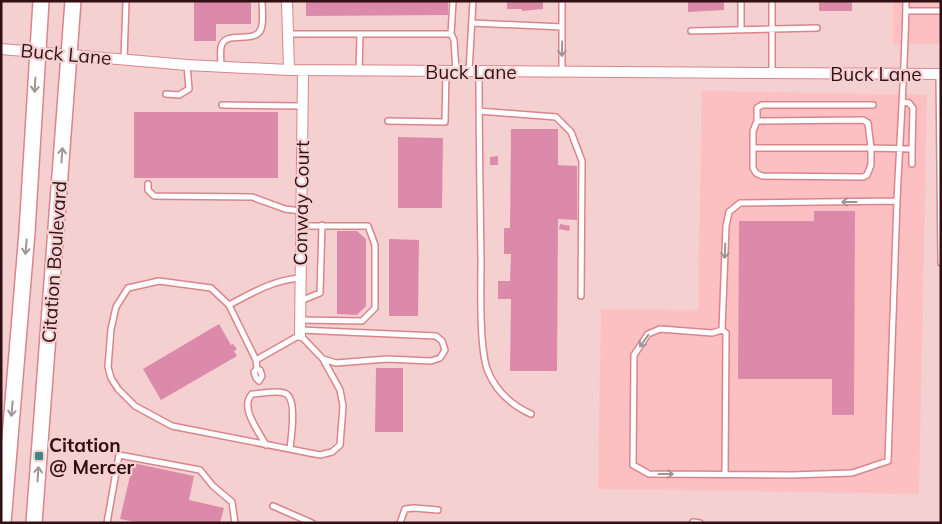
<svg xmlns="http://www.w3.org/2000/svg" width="942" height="524" font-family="Mulish,sans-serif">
  <rect width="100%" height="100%" fill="#f5d0d1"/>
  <!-- built -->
  <path fill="#fcc0c3" d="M893 1H941V44H893Z
    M702 91 927 95 919 494 598 489 601 309 698 310Z"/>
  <!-- building -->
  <path fill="#db8aa9" d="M194 1H251V24H216V41H194Z
    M306 1H448V15L306 16Z
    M507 1H543V9L522 11V9H507Z
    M688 1H724V10L688 12Z
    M819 1H852V11H819Z
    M134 112H278V178H134Z
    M511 129H558V165L577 166V220L558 219 557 371H510L511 299H498V281H510L511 254H504V228H510Z
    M398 137 443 138 442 208H398Z
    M498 156V165H490V157Z
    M814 211H855L854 415H832V379H738L739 221H814Z
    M560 224 570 226 569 231 559 229Z
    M337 231H357L366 239V306L357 315 337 314Z
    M389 239 419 240 418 316H389Z
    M219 324 231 345 233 344 237 349 234 351 237 356 161 400 143 369Z
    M376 368H403V432H375Z
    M133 463 194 476 189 500 224 508 220 523H140L120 519Z"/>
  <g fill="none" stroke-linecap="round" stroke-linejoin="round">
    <defs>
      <path id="lane" d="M772 1V73
        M906 11H941
        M472 23 562 27
        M741 30V1
        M691 31 817 28
        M288 34H451L454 40 456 71
        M451 34 453 1
        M124 59 126 1
        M221 67C221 61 220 53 221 47 225 29 255 45 261 29 264 21 262 10 262 1
        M359 71 360 34
        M469 71 473 1
        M479 71C479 134 480 196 481 259 481 288 479 343 487 369 495 390 511 405 531 414
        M562 71V1
        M939 74 941 263
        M166 94 179 95 189 89 187 65
        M222 105 302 106
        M479 111 556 117 571 132 582 161 581 296
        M388 121 445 122 446 71
        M757 121V108L762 105H873
        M753 148H871V165L867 175 863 177 762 176 756 173 753 168V131L757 121 863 120 868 123 871 148 912 149 913 108 909 103 903 102
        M912 164V149
        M148 184V190L154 196 252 197 285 209 301 211
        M897 201 740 203 729 212 726 226 722 330 712 333 660 329 648 334 634 355 633 465 649 474 791 475 852 473 888 461 897 201C900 134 905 68 906 1
        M300 301 320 293 322 225
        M229 305 211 288 159 281 128 288 116 307 111 329 108 367 111 378 118 389 135 406 172 426 320 455 332 452 340 445 343 406 340 390 323 359
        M300 320 362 321 375 308V245L368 226H301
        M300 330 436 336 442 341 445 350 440 358 431 361 387 359 336 363 323 359 300 335 256 360 229 305C252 293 273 280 300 278
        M722 330 726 333 725 474
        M256 360 257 369 254 372 256 378 259 381 262 376 260 370 257 369
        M266 445C259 432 239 407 252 394 261 394 275 390 284 393 298 396 291 438 290 449
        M273 506 312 523
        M693 522 700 523
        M107 523 119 455 200 470 213 486 232 502 235 523
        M400 523 405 509 414 508 438 510"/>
      <path id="street" d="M287 1 289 70
        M1 49 187 65 289 70 941 74
        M300 335 303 71"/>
      <path id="secondary" d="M3 523 27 232 41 1
        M34 523 73 1"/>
    </defs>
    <!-- lane casing -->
    <use href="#lane" stroke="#da858b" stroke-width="8"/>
    <!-- street casing -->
    <use href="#street" stroke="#da858b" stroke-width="12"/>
    <!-- secondary casing -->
    <use href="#secondary" stroke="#da858b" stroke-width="18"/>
    <!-- lane -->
    <use href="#lane" stroke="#fff" stroke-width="5"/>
    <!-- street -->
    <use href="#street" stroke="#fff" stroke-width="10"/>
    <!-- secondary -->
    <use href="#secondary" stroke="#fff" stroke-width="15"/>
  </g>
  <!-- one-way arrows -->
  <defs><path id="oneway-shaft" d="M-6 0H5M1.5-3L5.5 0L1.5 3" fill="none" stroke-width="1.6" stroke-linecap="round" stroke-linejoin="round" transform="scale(1.25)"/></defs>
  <g stroke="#a29395">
    <use href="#oneway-shaft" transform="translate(562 49) rotate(91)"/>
    <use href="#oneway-shaft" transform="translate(35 85) rotate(93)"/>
    <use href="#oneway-shaft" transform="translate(62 155) rotate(-86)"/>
    <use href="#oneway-shaft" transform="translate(849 202) rotate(180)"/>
    <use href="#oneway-shaft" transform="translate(26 247) rotate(95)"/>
    <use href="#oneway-shaft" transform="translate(725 251) rotate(92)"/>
    <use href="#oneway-shaft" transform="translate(644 341) rotate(126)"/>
    <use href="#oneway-shaft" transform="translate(12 409) rotate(95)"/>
    <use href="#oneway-shaft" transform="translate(38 474) rotate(-86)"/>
    <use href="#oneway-shaft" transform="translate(666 474)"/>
  </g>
  <!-- markers -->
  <rect fill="#3d8586" stroke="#f5d0d1" stroke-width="2" x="34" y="451" width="10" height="10" rx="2.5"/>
  <g text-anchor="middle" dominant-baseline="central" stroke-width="4.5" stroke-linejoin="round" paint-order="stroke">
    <!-- street labels -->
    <g font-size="19" fill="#311014" stroke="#f5d0d1">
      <text transform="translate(66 54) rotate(5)">Buck Lane</text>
      <text x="471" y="72">Buck Lane</text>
      <text x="876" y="74">Buck Lane</text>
      <text transform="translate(301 203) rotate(-89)">Conway Court</text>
      <text transform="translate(54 262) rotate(-86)">Citation Boulevard</text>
    </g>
    <!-- poi labels -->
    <g font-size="19" font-weight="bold" fill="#311014" stroke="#f5d0d1" text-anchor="start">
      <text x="49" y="445">Citation<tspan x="49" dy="22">@ Mercer</tspan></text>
    </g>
  </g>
  <!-- border -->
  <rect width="942" height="524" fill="none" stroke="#311014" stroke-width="5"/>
</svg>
